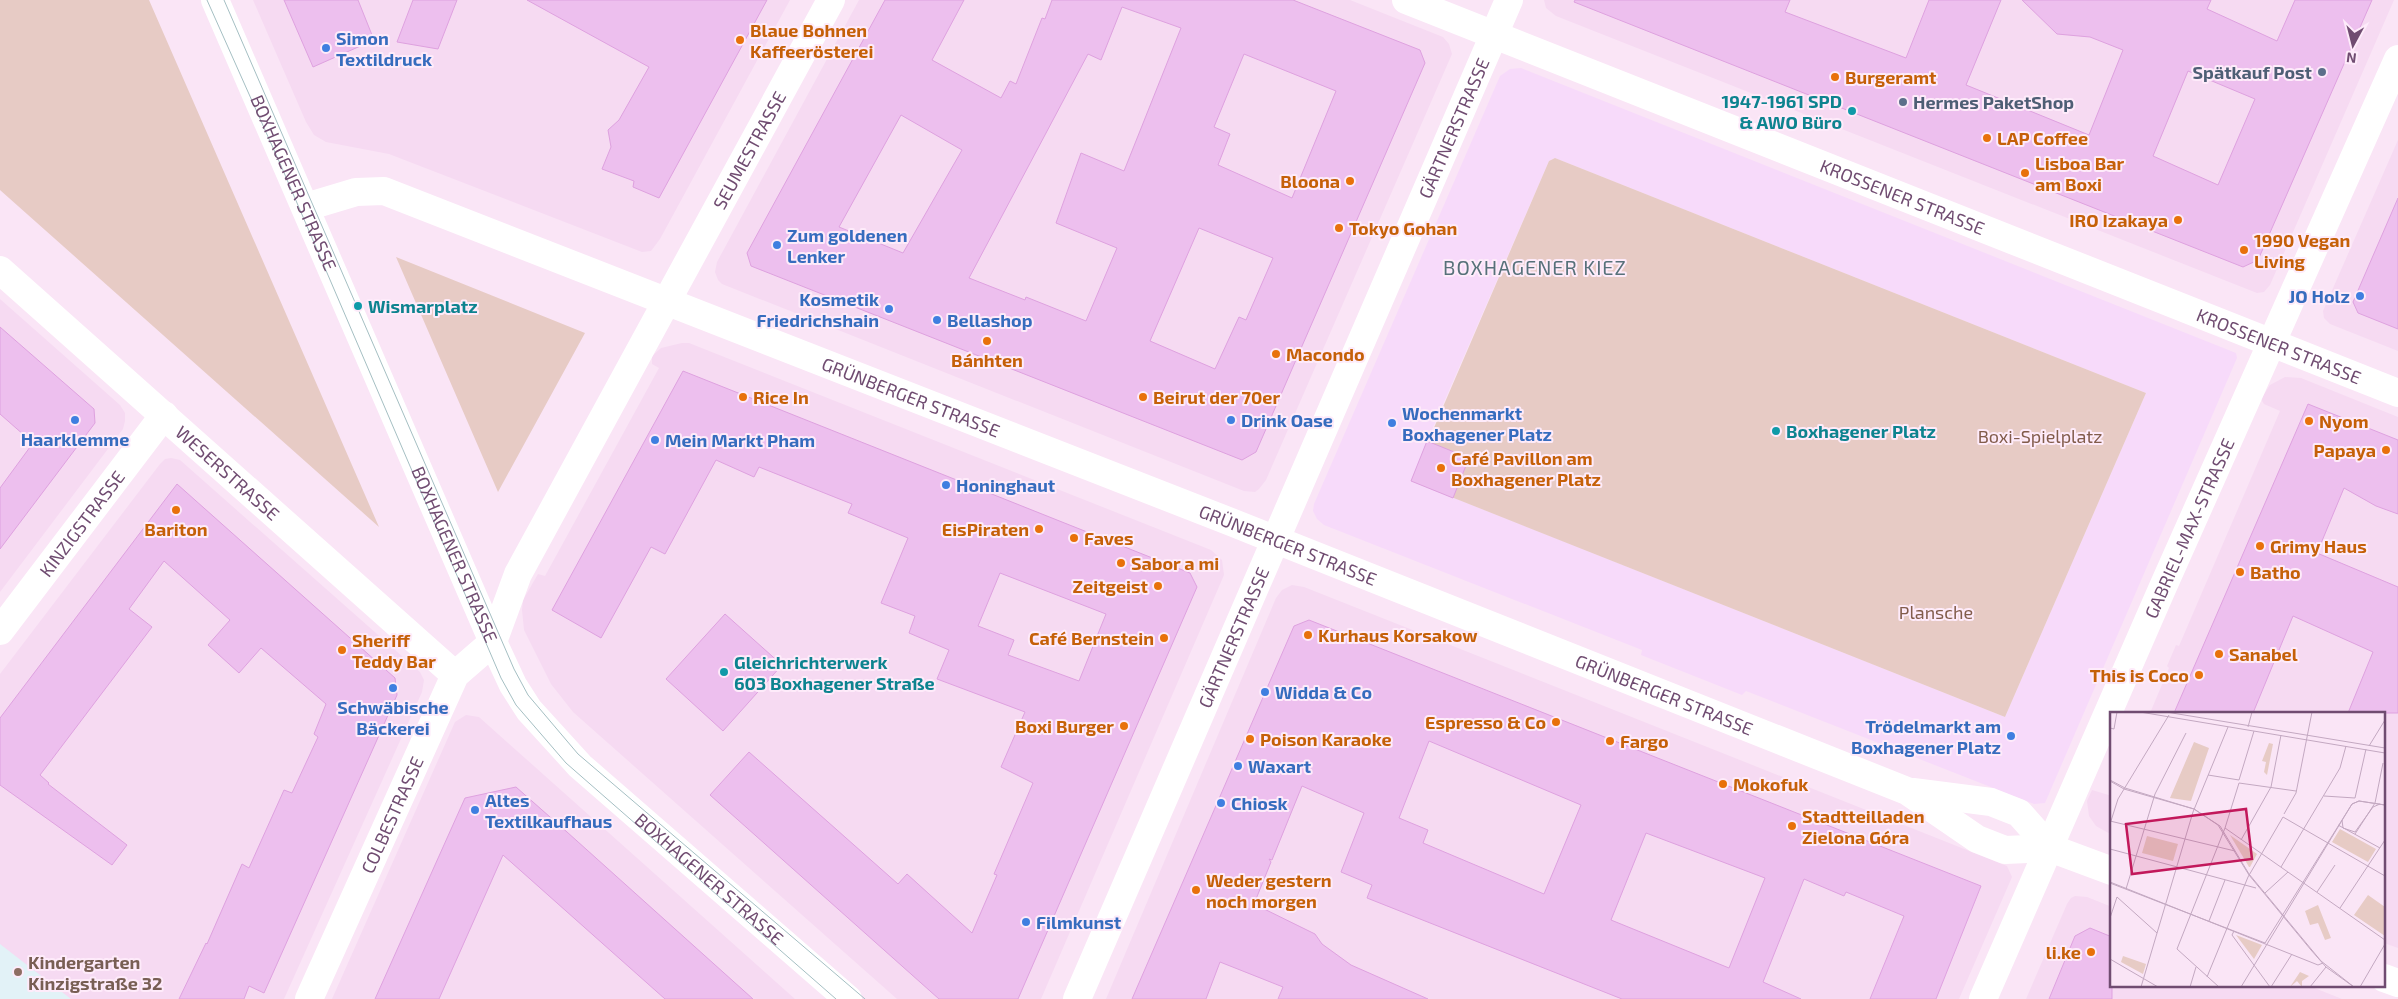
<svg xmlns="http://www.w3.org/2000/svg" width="2398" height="999" font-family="'Exo 2',sans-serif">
  <rect width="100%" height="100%" fill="#fae5f6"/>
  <!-- residential -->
  <path fill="#f6daf2" d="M253 0H790L660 239 651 251 642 252 389 154 326 142 314 135 306 122Z
    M859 0H1350L1443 37 1449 44 1452 54 1266 480 1259 489 1255 492 1244 491 722 284 718 280 715 272 717 262Z
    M1544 0H2394L2270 285 2264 292 2257 293 1556 16 1546 8Z
    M2398 140V351L2330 324 2324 318 2323 311Z
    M0 299 120 405 125 413V421L123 429 0 592Z
    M682 343H689L1211 550 1222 560 1224 575 1041 999H897L573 712 551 684 524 630 522 610 523 600 538 574 545 576 659 368 652 364V356L661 348Z
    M2285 377 2301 378 2398 417V948L2384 943V713H2150L2169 668 2167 666 2176 645 2179 646 2280 411 2264 404 2261 399 2270 385Z
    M171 458 180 460 420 672 424 680 422 692 284 999H0V674L160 464 165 459Z
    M1292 585 1304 587 2007 866 2012 877 1959 999H1106L1276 598 1282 590Z
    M466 715 479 717 795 999H332L455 722Z
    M2092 790 2112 796V835L2096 826 2089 816 2087 801Z
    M2075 896 2087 897 2112 907V985H2307L2342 999H2026L2067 904 2071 898Z"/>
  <!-- commercial -->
  <path fill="#f7dafa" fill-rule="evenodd" d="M1521 68 2236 353 2237 358 2045 803 2034 804 1746 691 1742 695 1641 655 1642 650 1324 525 1317 519 1313 511 1314 504 1500 76 1510 69ZM1555 158 2146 393 2005 717 1444 494 1427 441 1549 161Z"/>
  <!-- education -->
  <path fill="#e2f2f7" d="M0 944 71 999H0Z"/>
  <!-- green -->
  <path fill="#e7cbc5" d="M0 0H149L379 527 0 190Z
    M1555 158 2146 393 2005 717 1411 481 1549 161Z
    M396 257 585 333 498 492Z"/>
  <!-- building -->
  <path fill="#edbfee" stroke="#dea1df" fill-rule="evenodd" d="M284 0H358L374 40 313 67Z
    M413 0H457L438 49 397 42Z
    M527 0H767L659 198 633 187 634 181 602 169 611 147 608 130 619 120 649 67Z
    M885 0H964L932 60 1001 98 1010 81 1016 84 1042 18 1045 19 1052 0H1293L1420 50 1425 63 1256 452 1242 460 751 266 747 253ZM1122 7 1181 28 1124 171 1081 153 1056 223 1117 248 1086 321 1026 297 1025 300 969 278 1088 54 1101 60ZM1244 54 1336 91 1292 198 1218 165 1230 134 1214 127ZM901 115 962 150 903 253 839 227ZM1199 228 1273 258 1246 320 1239 317 1215 369 1150 341Z
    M1575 0H1790L1785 12 1906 58 1929 0H2001L1966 85 2089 135 2123 50 2090 37 2057 34 2022 0H2211L2207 9 2277 41 2295 0H2372L2258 260 2243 267 1574 2ZM2188 71 2255 99 2218 185 2153 156Z
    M2398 198V329L2358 313 2353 302Z
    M0 327 94 409 95 423 0 549V488L33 443 0 414Z
    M683 371 1190 573 1197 587 1018 999H939L710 795 749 752 898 884 907 874 972 933 997 875 994 874 1033 783 1001 767 1025 712 937 679 949 650 909 633 915 616 881 603 908 538 848 513 852 504 759 467 754 477 716 460 665 554 651 547 601 638 552 610ZM1000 573 1106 614 1079 681 1008 655 1014 640 978 626Z
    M2308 404 2398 440V514L2376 506 2344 488 2317 553 2398 587V713H2348L2373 652 2293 616 2253 713H2174Z
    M1427 441 1469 458 1453 498 1411 481Z
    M177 484 395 678 397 695 264 993 249 986 244 999H179L206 943 207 944 242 864 249 868 284 790 292 793 318 737 314 734 326 704 261 648 239 673 208 645 230 620 164 561 129 609 152 627 40 775 49 783 48 784 127 845 112 865 0 785V718Z
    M725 614 782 665 723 731 666 679Z
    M1309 620 1981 886 1936 999H1870L1904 916 1846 892 1844 896 1804 879 1763 982 1801 999H1622L1367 898 1372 885 1341 872 1364 813 1302 786 1272 860 1269 859 1271 862 1254 904 1315 934 1322 944 1351 965 1428 999H1278L1283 987 1220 962 1206 999H1132L1294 626ZM1429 741 1581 805 1544 894 1423 843 1428 830 1399 818ZM1646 833 1765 878 1729 968 1611 920Z
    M516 787 567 832 753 999H665L503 855 439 999H375L465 798Z
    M2090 928 2112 937V999H2049L2075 936Z"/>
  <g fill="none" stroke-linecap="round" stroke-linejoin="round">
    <!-- street -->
    <g stroke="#fff" stroke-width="28">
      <path id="s1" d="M1406 0 2398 393"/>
      <path id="s2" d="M0 270 455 675"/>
      <path id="s3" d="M0 631 164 415"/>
      <path id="s4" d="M309 999 455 675 493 642 518 574 831 0"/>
      <path id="s5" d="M1077 999 1509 0"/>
      <path id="s6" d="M1983 999 2162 589 2398 59"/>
    </g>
    <!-- secondary -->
    <g stroke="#fff" stroke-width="28">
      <path id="s7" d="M215 0 493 642 513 685 529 710 580 766 848 999"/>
      <path id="s8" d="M306 207 356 192 384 191 1231 522 1907 791 1977 839 2005 850 2050 848 2112 871"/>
      <path d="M1913 792 1991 802 2019 813 2050 848"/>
      <path d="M2384 978 2398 983"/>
    </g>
    <!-- tram -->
    <path stroke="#a5bfc3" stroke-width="1" d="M207 0 282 168 501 678 516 705 566 763 836 999
      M224 0 514 669 528 695 578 754 865 999"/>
  </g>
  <!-- markers -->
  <g fill="#e8710a" stroke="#feebfa" stroke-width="2">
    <circle cx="740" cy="40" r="5"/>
    <circle cx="1835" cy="77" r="5"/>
    <circle cx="1987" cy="138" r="5"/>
    <circle cx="2025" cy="173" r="5"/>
    <circle cx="1350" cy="181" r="5"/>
    <circle cx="2178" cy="220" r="5"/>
    <circle cx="1339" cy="228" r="5"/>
    <circle cx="2244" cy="250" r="5"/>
    <circle cx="987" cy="341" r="5"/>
    <circle cx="1276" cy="354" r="5"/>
    <circle cx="743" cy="397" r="5"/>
    <circle cx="1143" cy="397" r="5"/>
    <circle cx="2309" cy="421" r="5"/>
    <circle cx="2386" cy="450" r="5"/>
    <circle cx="1441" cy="468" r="5"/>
    <circle cx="176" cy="510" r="5"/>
    <circle cx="1039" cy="529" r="5"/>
    <circle cx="1074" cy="538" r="5"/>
    <circle cx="2260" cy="546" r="5"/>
    <circle cx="1121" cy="563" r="5"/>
    <circle cx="2240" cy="572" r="5"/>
    <circle cx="1158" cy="586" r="5"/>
    <circle cx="1308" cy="635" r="5"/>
    <circle cx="1164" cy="638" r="5"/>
    <circle cx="342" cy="650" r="5"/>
    <circle cx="2219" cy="654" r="5"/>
    <circle cx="2199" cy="675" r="5"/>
    <circle cx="1556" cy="722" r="5"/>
    <circle cx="1124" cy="726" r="5"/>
    <circle cx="1250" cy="739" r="5"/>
    <circle cx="1610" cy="741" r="5"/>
    <circle cx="1723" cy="784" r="5"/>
    <circle cx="1792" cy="826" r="5"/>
    <circle cx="1196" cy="890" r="5"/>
    <circle cx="2091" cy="952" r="5"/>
  </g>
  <g fill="#3f7fe0" stroke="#feebfa" stroke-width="2">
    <circle cx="326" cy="48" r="5"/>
    <circle cx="777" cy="245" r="5"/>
    <circle cx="2360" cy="296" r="5"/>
    <circle cx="889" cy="309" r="5"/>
    <circle cx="937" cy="320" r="5"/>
    <circle cx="75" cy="420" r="5"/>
    <circle cx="1231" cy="420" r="5"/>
    <circle cx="1392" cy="423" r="5"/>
    <circle cx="655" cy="440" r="5"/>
    <circle cx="946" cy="485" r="5"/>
    <circle cx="393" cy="688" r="5"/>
    <circle cx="1265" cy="692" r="5"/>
    <circle cx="2011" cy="736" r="5"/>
    <circle cx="1238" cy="766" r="5"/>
    <circle cx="1221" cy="803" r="5"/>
    <circle cx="475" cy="810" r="5"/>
    <circle cx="1026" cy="922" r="5"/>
  </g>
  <g fill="#5c6f8a" stroke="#feebfa" stroke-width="2">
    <circle cx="2322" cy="72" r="5"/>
    <circle cx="1903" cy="102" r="5"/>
  </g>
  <g fill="#0f9aa8" stroke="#feebfa" stroke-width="2">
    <circle cx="1852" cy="111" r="5"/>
    <circle cx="358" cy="306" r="5"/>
    <circle cx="1776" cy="431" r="5"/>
    <circle cx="724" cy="672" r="5"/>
  </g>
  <circle fill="#8d6e63" stroke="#feebfa" stroke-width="2" cx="18" cy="972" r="5"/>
  <g text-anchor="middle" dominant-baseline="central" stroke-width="4" stroke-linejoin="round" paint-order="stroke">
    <!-- food labels -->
    <g font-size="18" font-weight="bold" fill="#c56008" stroke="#feebfa" text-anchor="start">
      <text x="750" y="30">Blaue Bohnen<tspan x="750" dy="21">Kaffeerösterei</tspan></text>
      <text x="1845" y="77">Burgeramt</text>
      <text x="1997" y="138">LAP Coffee</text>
      <text x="2035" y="163">Lisboa Bar<tspan x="2035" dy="21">am Boxi</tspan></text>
      <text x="1340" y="181" text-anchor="end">Bloona</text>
      <text x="2168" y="220" text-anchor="end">IRO Izakaya</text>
      <text x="1349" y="228">Tokyo Gohan</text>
      <text x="2254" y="240">1990 Vegan<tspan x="2254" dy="21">Living</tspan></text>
      <text x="1286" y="354">Macondo</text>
      <text x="987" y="360" text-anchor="middle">Bánhten</text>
      <text x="753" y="397">Rice In</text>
      <text x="1153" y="397">Beirut der 70er</text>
      <text x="2319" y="421">Nyom</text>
      <text x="2376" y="450" text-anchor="end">Papaya</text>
      <text x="1451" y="458">Café Pavillon am<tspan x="1451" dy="21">Boxhagener Platz</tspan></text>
      <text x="176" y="529" text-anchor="middle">Bariton</text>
      <text x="1029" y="529" text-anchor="end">EisPiraten</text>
      <text x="1084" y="538">Faves</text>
      <text x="2270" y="546">Grimy Haus</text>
      <text x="1131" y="563">Sabor a mi</text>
      <text x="2250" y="572">Batho</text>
      <text x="1148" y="586" text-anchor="end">Zeitgeist</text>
      <text x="1318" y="635">Kurhaus Korsakow</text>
      <text x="1154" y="638" text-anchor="end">Café Bernstein</text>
      <text x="352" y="640">Sheriff<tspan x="352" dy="21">Teddy Bar</tspan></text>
      <text x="2229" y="654">Sanabel</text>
      <text x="2189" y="675" text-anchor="end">This is Coco</text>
      <text x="1546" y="722" text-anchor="end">Espresso &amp; Co</text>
      <text x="1114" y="726" text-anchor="end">Boxi Burger</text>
      <text x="1260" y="739">Poison Karaoke</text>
      <text x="1620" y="741">Fargo</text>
      <text x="1733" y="784">Mokofuk</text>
      <text x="1802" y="816">Stadtteilladen<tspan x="1802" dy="21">Zielona Góra</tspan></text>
      <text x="1206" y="880">Weder gestern<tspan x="1206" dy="21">noch morgen</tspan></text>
      <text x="2081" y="952" text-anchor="end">li.ke</text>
    </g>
    <!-- shop labels -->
    <g font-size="18" font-weight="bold" fill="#366cbe" stroke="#feebfa" text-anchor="start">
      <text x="336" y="38">Simon<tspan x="336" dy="21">Textildruck</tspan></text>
      <text x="787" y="235">Zum goldenen<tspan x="787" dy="21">Lenker</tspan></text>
      <text x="2350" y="296" text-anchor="end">JO Holz</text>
      <text x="879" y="299" text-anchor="end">Kosmetik<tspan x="879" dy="21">Friedrichshain</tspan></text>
      <text x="947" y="320">Bellashop</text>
      <text x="1402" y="413">Wochenmarkt<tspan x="1402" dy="21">Boxhagener Platz</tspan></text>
      <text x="1241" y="420">Drink Oase</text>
      <text x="75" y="439" text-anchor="middle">Haarklemme</text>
      <text x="665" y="440">Mein Markt Pham</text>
      <text x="956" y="485">Honinghaut</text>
      <text x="1275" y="692">Widda &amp; Co</text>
      <text x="393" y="707" text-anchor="middle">Schwäbische<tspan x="393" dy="21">Bäckerei</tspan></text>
      <text x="2001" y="726" text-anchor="end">Trödelmarkt am<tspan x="2001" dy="21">Boxhagener Platz</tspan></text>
      <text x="1248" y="766">Waxart</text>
      <text x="485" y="800">Altes<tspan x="485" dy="21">Textilkaufhaus</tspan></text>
      <text x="1231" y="803">Chiosk</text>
      <text x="1036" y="922">Filmkunst</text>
    </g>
    <!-- service labels -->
    <g font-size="18" font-weight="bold" fill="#4e5e75" stroke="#feebfa" text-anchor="end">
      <text x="2312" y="72">Spätkauf Post</text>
      <text x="1913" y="102" text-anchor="start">Hermes PaketShop</text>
    </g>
    <!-- culture labels -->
    <g font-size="18" font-weight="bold" fill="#0d838f" stroke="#feebfa" text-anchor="start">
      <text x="1842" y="101" text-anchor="end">1947-1961 SPD<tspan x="1842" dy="21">&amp; AWO Büro</tspan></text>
      <text x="368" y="306">Wismarplatz</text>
      <text x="1786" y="431">Boxhagener Platz</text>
      <text x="734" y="662">Gleichrichterwerk<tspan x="734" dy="21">603 Boxhagener Straße</tspan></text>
    </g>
    <!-- street labels -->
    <g font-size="18" fill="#704c71" stroke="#feebfa">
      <text stroke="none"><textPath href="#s5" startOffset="949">GÄRTNERSTRASSE</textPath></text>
      <text stroke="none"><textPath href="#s4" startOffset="961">SEUMESTRASSE</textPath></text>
      <text stroke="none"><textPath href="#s7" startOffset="199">BOXHAGENER STRASSE</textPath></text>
      <text stroke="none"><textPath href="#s1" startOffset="534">KROSSENER STRASSE</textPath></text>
      <text stroke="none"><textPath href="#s1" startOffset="939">KROSSENER STRASSE</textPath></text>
      <text stroke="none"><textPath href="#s8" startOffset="646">GRÜNBERGER STRASSE</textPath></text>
      <text stroke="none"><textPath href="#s2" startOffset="305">WESERSTRASSE</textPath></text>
      <text stroke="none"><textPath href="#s3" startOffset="135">KINZIGSTRASSE</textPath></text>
      <text stroke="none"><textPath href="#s6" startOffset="514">GABRIEL-MAX-STRASSE</textPath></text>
      <text stroke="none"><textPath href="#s8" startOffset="1051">GRÜNBERGER STRASSE</textPath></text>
      <text stroke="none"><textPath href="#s7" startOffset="604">BOXHAGENER STRASSE</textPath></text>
      <text stroke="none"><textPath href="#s5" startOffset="394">GÄRTNERSTRASSE</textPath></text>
      <text stroke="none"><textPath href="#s8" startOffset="1456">GRÜNBERGER STRASSE</textPath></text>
      <text stroke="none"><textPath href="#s4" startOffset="202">COLBESTRASSE</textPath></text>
      <text stroke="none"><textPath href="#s7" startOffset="1024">BOXHAGENER STRASSE</textPath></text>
    </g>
    <!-- park labels -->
    <g font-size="18" fill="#825c4b" stroke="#feebfa">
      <text x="2040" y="436">Boxi-Spielplatz</text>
      <text x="1936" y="612">Plansche</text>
    </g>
    <!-- education labels -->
    <g font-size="18" font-weight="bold" fill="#785e54" stroke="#feebfa" text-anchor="start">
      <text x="28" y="962">Kindergarten<tspan x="28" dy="21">Kinzigstraße 32</tspan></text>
    </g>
    <!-- quarter labels -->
    <g font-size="20" letter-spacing="1" fill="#57717a" stroke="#feebfa">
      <text x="1535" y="267">BOXHAGENER KIEZ</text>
    </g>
  </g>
  <!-- overview -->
  <g transform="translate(2110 712)">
    <rect width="275" height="275" fill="#fae5f6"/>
    <path d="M84 30 99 36 81 89 60 86ZM159 31 163 32 157 63 154 60 158 40 156 50 152 49ZM230 117 266 137 258 150 222 130ZM120 123 147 142 140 155H139ZM37 124 68 132 63 149 32 141ZM258 183 275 195V224L244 203ZM208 193 221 226 215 228 208 211 200 213 195 199ZM126 223 152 233 144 247ZM13 244 36 252 33 262 11 250ZM190 260 199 264 192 269V275L187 269 180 275Z" fill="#e7cbc5"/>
    <path fill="none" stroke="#c3a8c1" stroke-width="1" d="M30 0 275 41M56 0 275 36M138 15 142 0M0 16 4 17 7 0M259 34 275 8M98 63 129 68 144 19M0 68 15 76 84 97 110 114 139 162 211 249 244 275M0 69 14 77 84 97 108 113 139 163 201 238 216 255 244 275M214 84 245 86 256 37M174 102 186 81 202 0M232 108 233 116 245 120 263 95 270 92M0 109 125 139M0 112 8 87 59 3M228 113 270 136M115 116 275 228M245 122 265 91 273 51M131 128 161 75 171 23M0 137 146 176M171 155 230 56 236 34M0 170 208 253 213 251M0 171 155 231 242 92 249 89 275 93M16 177 45 82 76 21M207 180 225 153M155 181 178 160M230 196 275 128M0 206 7 185 47 221M99 209 115 168M124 219 122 223 160 275M0 247 48 275M97 265 138 165 173 105 275 164M31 275 83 100 118 15M80 275 86 255M109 275 67 237 115 116 129 71 186 79M131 275 242 92 249 89 275 93M161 275 182 242M200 275 216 255M250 275 275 232"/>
    <path fill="#c2185b" fill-opacity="0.15" stroke="#c2185b" stroke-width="2.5" d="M136 97 142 147 22 162 16 112Z"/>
    <rect width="275" height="275" fill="none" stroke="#704c71" stroke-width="2.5"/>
  </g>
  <!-- north arrow -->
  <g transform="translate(2353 45) rotate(187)" stroke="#feebfa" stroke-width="4" paint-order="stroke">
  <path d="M0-4L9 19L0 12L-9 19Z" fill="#704c71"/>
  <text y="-8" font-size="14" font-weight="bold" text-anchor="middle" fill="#704c71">N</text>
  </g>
</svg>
